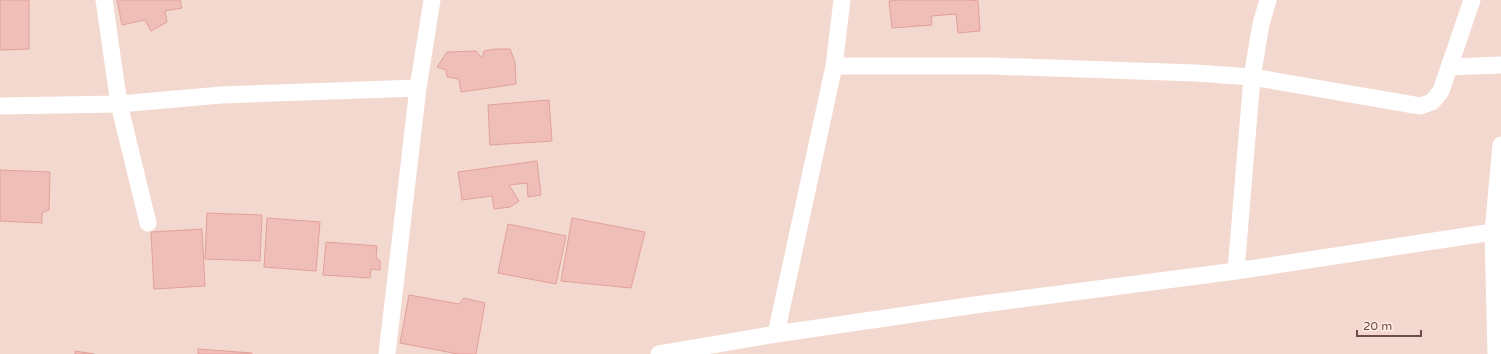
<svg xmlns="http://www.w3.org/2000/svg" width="1501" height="354" font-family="'Varela Round',sans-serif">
  <rect width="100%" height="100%" fill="#fbe8df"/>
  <!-- residential -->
  <path fill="#f2d8ce" d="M0 0H1501V354H0Z"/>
  <!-- building -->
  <path fill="#f0beb8" stroke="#e2a099" d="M0 0H29V49L0 50Z
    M117 0H180L182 8 165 11 167 22 151 31 145 20 122 25Z
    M900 0H970L978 1 980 31 958 33 956 14 931 16 932 25 892 28 889 1Z
    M496 49H510L515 62 516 84 461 92 459 79 447 77 446 70 437 67 447 52 476 51 482 58 484 51Z
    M549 100 552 141 490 145 488 105Z
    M537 161 541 195 528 197 527 183 509 185 519 201 510 207 494 209 492 196 462 200 458 172Z
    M0 170 50 172 49 210 42 213V223L0 221Z
    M207 213 262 215 260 261 205 259Z
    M267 218 320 222 316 271 264 267Z
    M572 218 645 232 631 288 561 281Z
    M508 224 566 236 556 284 498 273Z
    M202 229 205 286 154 289 151 232Z
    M326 242 377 246 376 257 380 261V270L371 269 370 278 323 275Z
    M409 295 459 304 464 298 485 303 476 354H458L400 343Z
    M198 349 252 353V354H198Z
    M75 351 94 354H75Z"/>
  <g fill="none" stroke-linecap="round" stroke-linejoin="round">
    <!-- minor -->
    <path stroke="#fff" stroke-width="17" d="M104 0 119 104 148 223
      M834 66H991L1195 73 1252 77 1420 106 1432 102 1441 91 1472 0
      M1449 67 1501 65
      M0 106 119 104 221 95 418 88
      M1236 271 1252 77 1261 24 1268 0
      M776 334 834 66 842 0
      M387 354 418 88 432 0
      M659 354 776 334 975 305 1236 271 1493 232
      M1496 354 1493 232 1501 145"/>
  </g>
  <!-- scale -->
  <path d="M1357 330v6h64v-6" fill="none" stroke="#714b48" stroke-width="2"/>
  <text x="1363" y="330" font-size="12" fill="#714b48" stroke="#ffede5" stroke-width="3" paint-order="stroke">20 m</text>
</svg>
